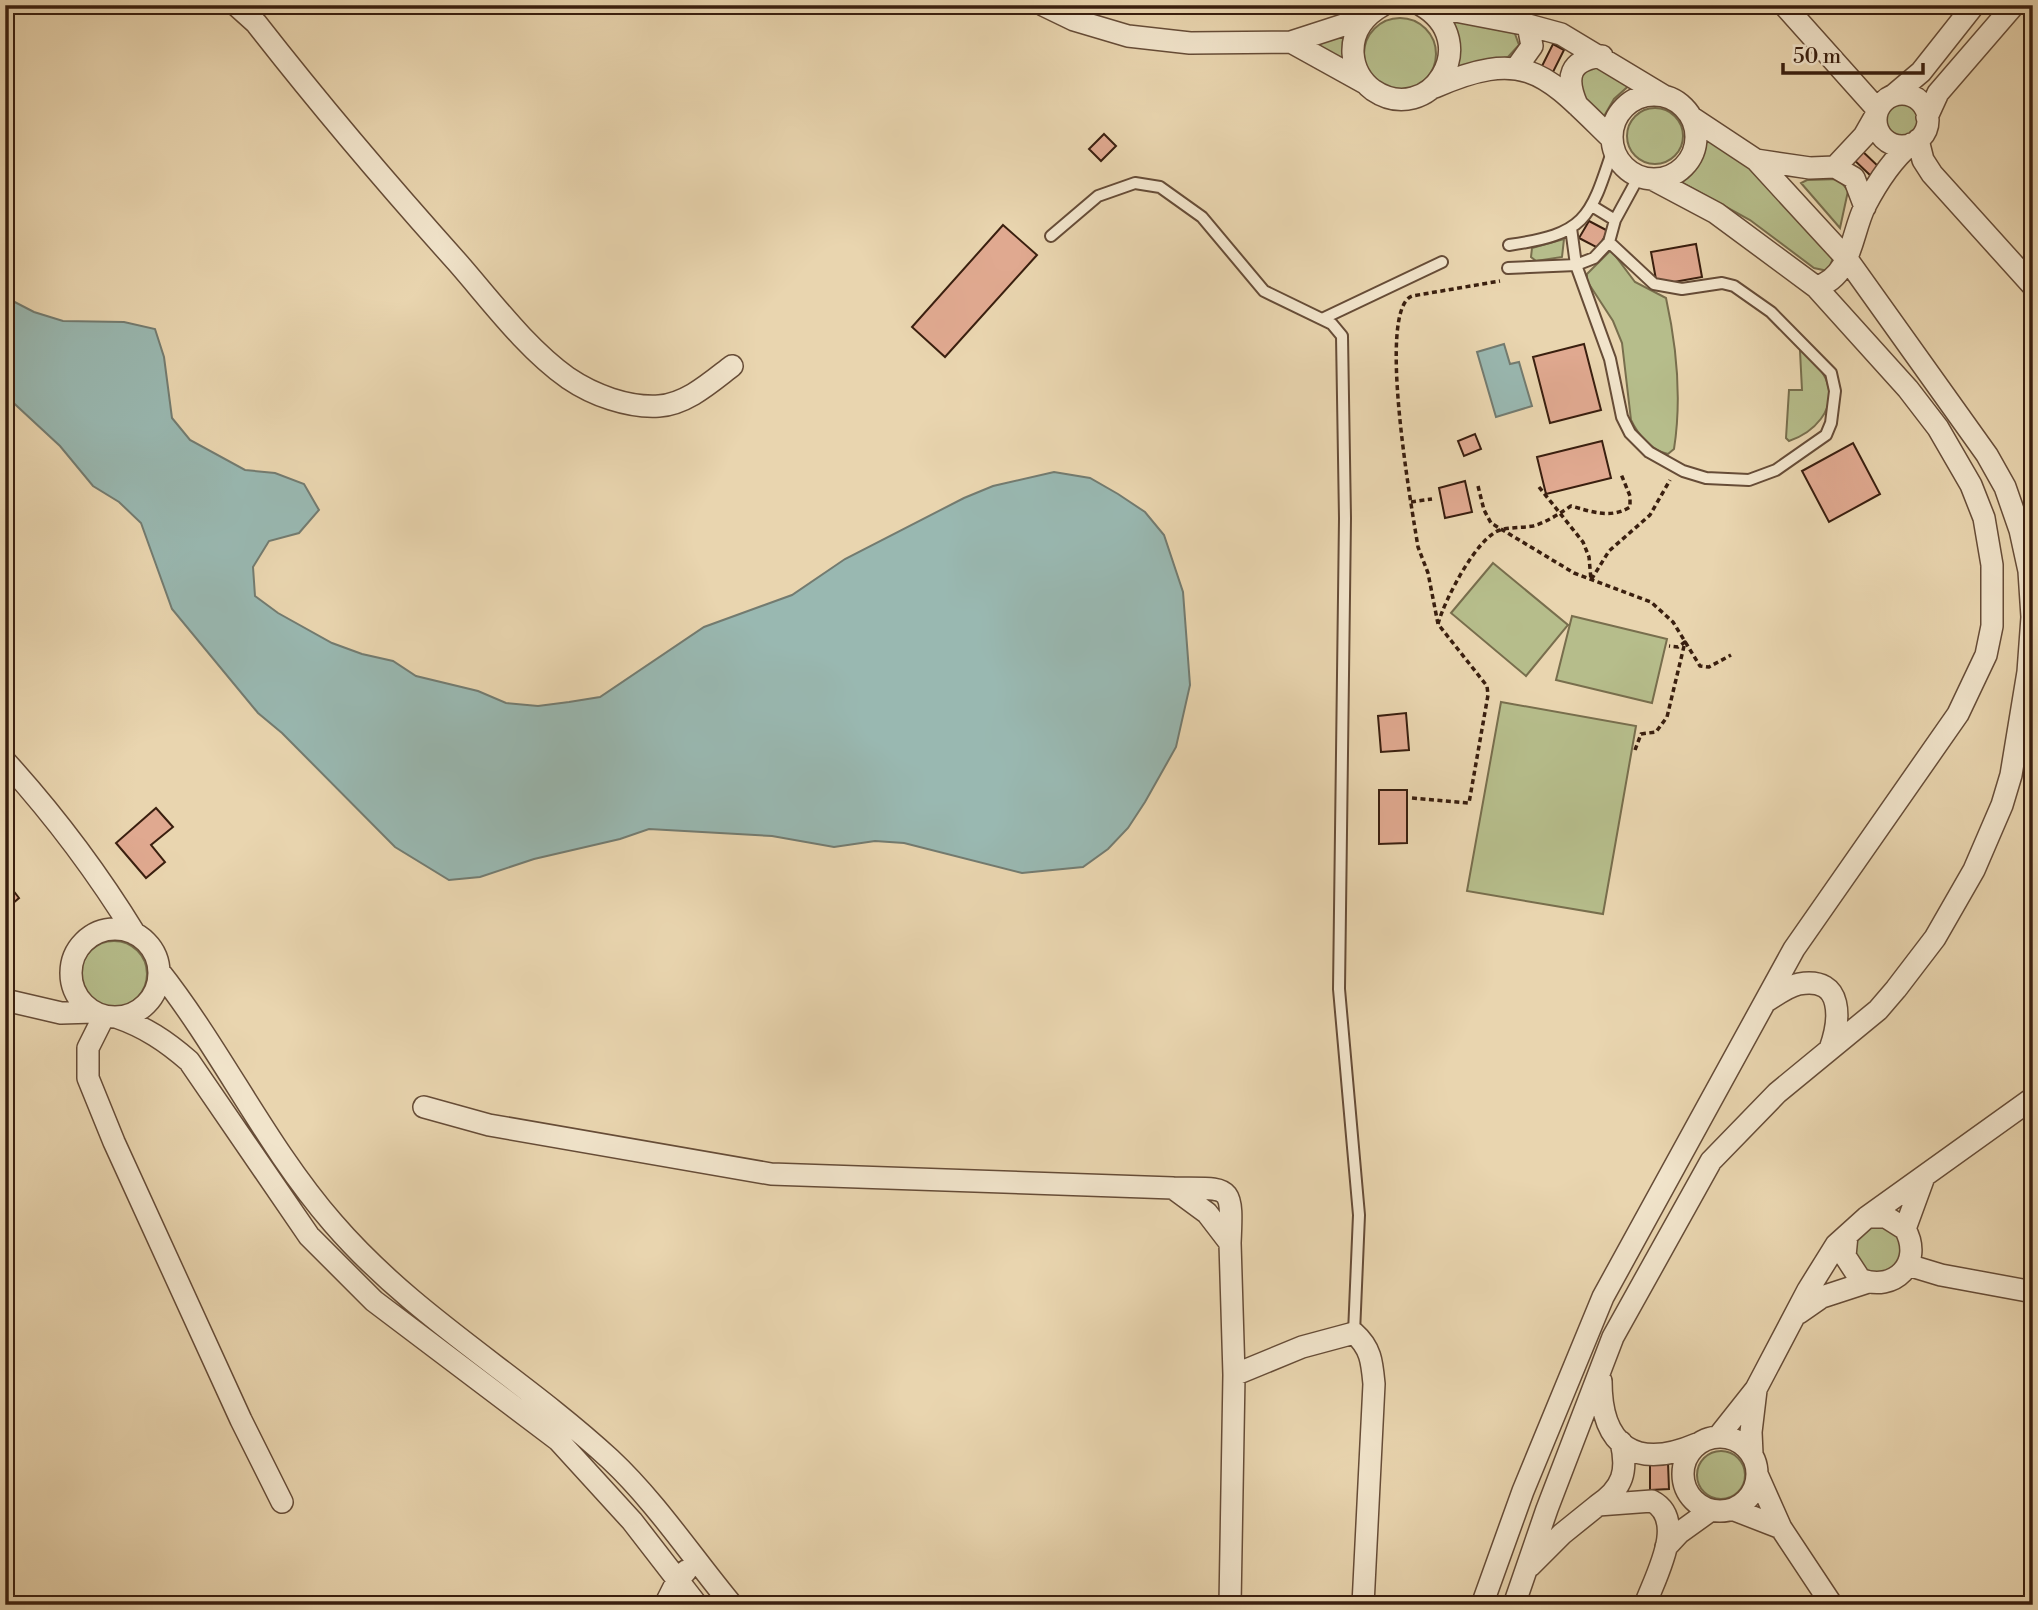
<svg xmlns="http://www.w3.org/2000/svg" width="2038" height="1610" font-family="'Libre Bodoni',serif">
  <rect width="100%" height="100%" fill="#e9d5af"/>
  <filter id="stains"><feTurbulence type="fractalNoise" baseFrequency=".00286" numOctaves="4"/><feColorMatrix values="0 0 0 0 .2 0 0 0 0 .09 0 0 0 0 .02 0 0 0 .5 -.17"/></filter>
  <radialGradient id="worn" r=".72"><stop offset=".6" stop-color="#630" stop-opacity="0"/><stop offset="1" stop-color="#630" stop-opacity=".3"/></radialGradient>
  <!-- green -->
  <path fill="#b6bd8b" stroke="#786e4d" stroke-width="2" d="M1449 17 1514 31 1519 45 1508 57 1456 68 1457 34Z
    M1364 54a36 36 0 1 1 72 0a36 36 0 1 1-72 0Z
    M1347 35 1346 57 1342 58 1311 43Z
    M1591 64 1633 82 1614 99 1603 118 1580 94 1577 82Z
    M1884 120a17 17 0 1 1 34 0a17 17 0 1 1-34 0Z
    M1627 136a28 28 0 1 1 56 0a28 28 0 1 1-56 0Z
    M1709 136 1752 170 1833 258 1828 271 1814 268 1750 220 1679 181 1695 167Z
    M1839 179 1848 191 1840 228 1801 183 1807 180Z
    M1564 239 1562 257 1536 261 1531 257 1532 248Z
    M1611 250 1635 282 1666 298C1677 348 1682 398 1674 449L1668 454C1652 451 1638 435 1631 420L1622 343 1613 321 1587 281V274Z
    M1800 351H1803C1812 360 1823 370 1827 382 1837 410 1813 433 1789 441L1786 438 1789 390H1802Z
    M1493 563 1568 625 1526 676 1451 613Z
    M1572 616 1667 639 1652 703 1556 680Z
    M1501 702 1636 726 1603 914 1467 891Z
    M81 974a33 33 0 1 1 66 0a33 33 0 1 1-66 0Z
    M1854 1249a24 24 0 1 1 48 0a24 24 0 1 1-48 0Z
    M1697 1475a24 24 0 1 1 48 0a24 24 0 1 1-48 0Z"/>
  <!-- water -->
  <path fill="#99b8b1" stroke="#737b70" stroke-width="2" d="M5 297 34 312 63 321 124 322 155 329 164 357 172 418 190 440 245 470 275 473 304 484 319 510 299 533 269 541 253 567 255 596 278 613 332 643 362 654 393 661 416 676 478 691 506 703 538 706 569 702 600 697 704 627 792 595 845 559 964 498 993 486 1054 472 1090 478 1118 494 1145 512 1164 535 1183 592 1190 685 1176 747 1145 802 1128 828 1108 849 1083 867 1022 873 904 843 875 841 834 847 772 836 649 829 620 839 534 859 480 877 449 880 395 847 282 733 258 713 172 609 141 523 119 502 93 486 60 446 5 395Z
    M1504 344 1510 364 1519 362 1532 406 1496 417 1477 352Z"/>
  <!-- building -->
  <path fill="#e0a990" stroke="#3a1f0f" stroke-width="2" d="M1553 44 1564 50 1551 76 1540 70Z
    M1104 134 1116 146 1101 161 1089 149Z
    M1859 148 1880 168 1872 177 1851 157Z
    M1589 221 1608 231 1598 248 1579 238Z
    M1003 225 1037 255 945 357 912 327Z
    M1696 244 1702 277 1657 285 1651 252Z
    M1584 344 1601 410 1550 423 1533 357Z
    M1475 434 1481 449 1464 456 1458 441Z
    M1602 441 1611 478 1546 494 1537 457Z
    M1853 443 1880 494 1829 522 1802 471Z
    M1465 481 1472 512 1445 518 1439 488Z
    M1406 713 1409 750 1381 752 1378 716Z
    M1379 790H1407V843L1379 844Z
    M156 808 173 827 151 845 165 862 146 878 116 843Z
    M9 885 19 898 5 910V888Z
    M1650 1463H1668L1669 1489 1650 1490Z"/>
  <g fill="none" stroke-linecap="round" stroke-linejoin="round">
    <defs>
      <path id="service" d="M1592 206 1615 220
        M1571 228 1576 265 1610 359 1622 417 1630 433 1649 452 1683 471 1706 478 1749 480 1776 470 1826 435 1831 423 1835 391 1831 373 1771 312 1734 286 1722 283 1682 289 1654 284 1609 242
        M1051 236 1098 196 1135 183 1160 187 1202 217 1264 291 1332 324 1342 336 1345 518 1339 989 1359 1215 1354 1333
        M1509 245C1586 234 1590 219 1613 149
        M1508 268 1576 265 1594 258 1609 242 1615 220 1639 176
        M1322 319 1442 262"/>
      <path id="minor" d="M236 5 256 23C320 105 388 185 458 263 492 302 526 348 568 378 593 395 628 408 659 406 687 404 711 382 732 366
        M1043 5 1074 20 1128 36 1190 43 1291 42 1365 18
        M1383 5C1365 15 1352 31 1353 53 1354 68 1361 81 1373 90 1429 128 1485 42 1421 5
        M1424 5 1528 25 1561 34 1664 96
        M1784 5 1877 109
        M1291 42 1365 83
        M1517 67 1532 46 1528 25
        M1435 87C1528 46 1547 76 1612 139
        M1895 94 1921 72 1974 5
        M1876 120a26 26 0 1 1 52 0a26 26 0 1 1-52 0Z
        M1612 137a42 42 0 1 1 84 0a42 42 0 1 1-84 0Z
        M1577 105C1565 77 1569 60 1602 56
        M1927 117 1938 93 2014 5
        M1918 140 1923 160 1932 174 2033 286
        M1756 160 1810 168 1835 167 1864 136 1876 115
        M1835 167 1854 178 1865 207
        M1816 287C1852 277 1851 234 1865 206 1876 185 1893 159 1911 144
        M5 761C54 815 97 872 135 934
        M71 973a44 44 0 1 1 88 0a44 44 0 1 1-88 0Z
        M159 971C222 1051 266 1146 333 1223 413 1316 520 1376 610 1459 656 1502 692 1557 732 1605
        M5 1000 61 1013 94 1012
        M1765 1002C1775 996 1788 986 1799 984 1845 976 1840 1021 1830 1049
        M104 1016 88 1048V1078L114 1142 241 1420 282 1502
        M116 1017C145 1027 166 1041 189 1061L309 1236 374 1301 558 1440 632 1521 697 1605
        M424 1107 489 1125 771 1174 1173 1188
        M1173 1188C1231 1189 1233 1182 1230 1243L1207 1213Z
        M1905 1229 1924 1177
        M1847 1235 1845 1256 1860 1279C1894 1293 1924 1263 1905 1229L1886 1217H1867
        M1908 1265 1941 1275 2033 1292
        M1799 1313 1822 1297 1868 1282
        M1234 1375 1302 1347 1354 1333C1371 1348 1372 1362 1374 1384L1363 1605
        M1601 1381C1601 1447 1636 1470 1697 1444
        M1718 1437 1756 1389 1808 1290 1836 1245 1867 1217 2033 1098
        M1683 1474a37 37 0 1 1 74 0a37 37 0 1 1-74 0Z
        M1752 1454 1751 1432 1756 1390
        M1757 1474 1781 1528 1832 1605
        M1598 1505C1623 1488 1628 1471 1621 1442
        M1732 1509 1781 1528
        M1666 1547 1679 1533 1711 1510
        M1530 1566 1562 1534 1598 1505 1652 1501C1688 1520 1655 1577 1645 1605
        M665 1605 677 1581 686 1571
        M1230 1605 1234 1375 1230 1243
        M1482 1605 1523 1491 1603 1297 1794 949 1958 714 1986 655 1992 626V565L1984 518 1971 485 1938 428 1908 389 1816 287 1716 213 1652 179
        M1514 1605 1547 1509 1613 1337 1711 1161 1777 1093 1878 1010 1896 989 1935 938 1974 870 2002 805 2011 775 2028 672 2032 617 2029 571 2020 530 2005 487 1987 455 1847 259 1756 160 1691 117"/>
    </defs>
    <!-- service casing -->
    <use href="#service" stroke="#664c37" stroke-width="14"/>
    <!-- minor casing -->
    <use href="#minor" stroke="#664c37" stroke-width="24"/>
    <!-- path -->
    <path stroke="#3a1f0f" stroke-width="3.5" stroke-dasharray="5 3.5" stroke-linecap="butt" d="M1478 486 1484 510 1491 523 1574 573 1651 602 1673 622 1700 666 1709 667 1731 655
      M1539 487 1583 542 1589 557 1591 580 1609 551 1650 515 1670 480
      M1411 502 1432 499
      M1438 624C1444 601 1477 537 1500 530 1510 527 1522 528 1533 526 1547 522 1559 514 1571 506 1593 512 1610 519 1630 507V496L1621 474
      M1635 750 1641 734 1656 732 1667 717 1685 642 1678 647 1669 646
      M1412 798 1469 803 1488 695 1487 686 1438 624 1428 573 1418 547C1412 509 1376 310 1412 296L1500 281"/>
    <!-- service -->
    <use href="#service" stroke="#f1e4cb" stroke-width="10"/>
    <!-- minor -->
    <use href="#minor" stroke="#f1e4cb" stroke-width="21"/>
  </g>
  <!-- margin -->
  <rect width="2038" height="1610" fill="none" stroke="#e9d5af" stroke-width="28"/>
  <rect x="7" y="7" width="2024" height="1596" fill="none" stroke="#3a1f0f" stroke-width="3.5"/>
  <rect x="14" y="14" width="2010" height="1582" fill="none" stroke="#3a1f0f" stroke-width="2"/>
  <!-- scale -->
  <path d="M1783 63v10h140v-10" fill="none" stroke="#3a1f0f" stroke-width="3.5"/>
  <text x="1793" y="63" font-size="21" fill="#3a1f0f" stroke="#f1e4cb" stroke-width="5" paint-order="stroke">50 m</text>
  <rect width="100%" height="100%" filter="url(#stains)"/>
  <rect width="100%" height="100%" fill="url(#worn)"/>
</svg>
